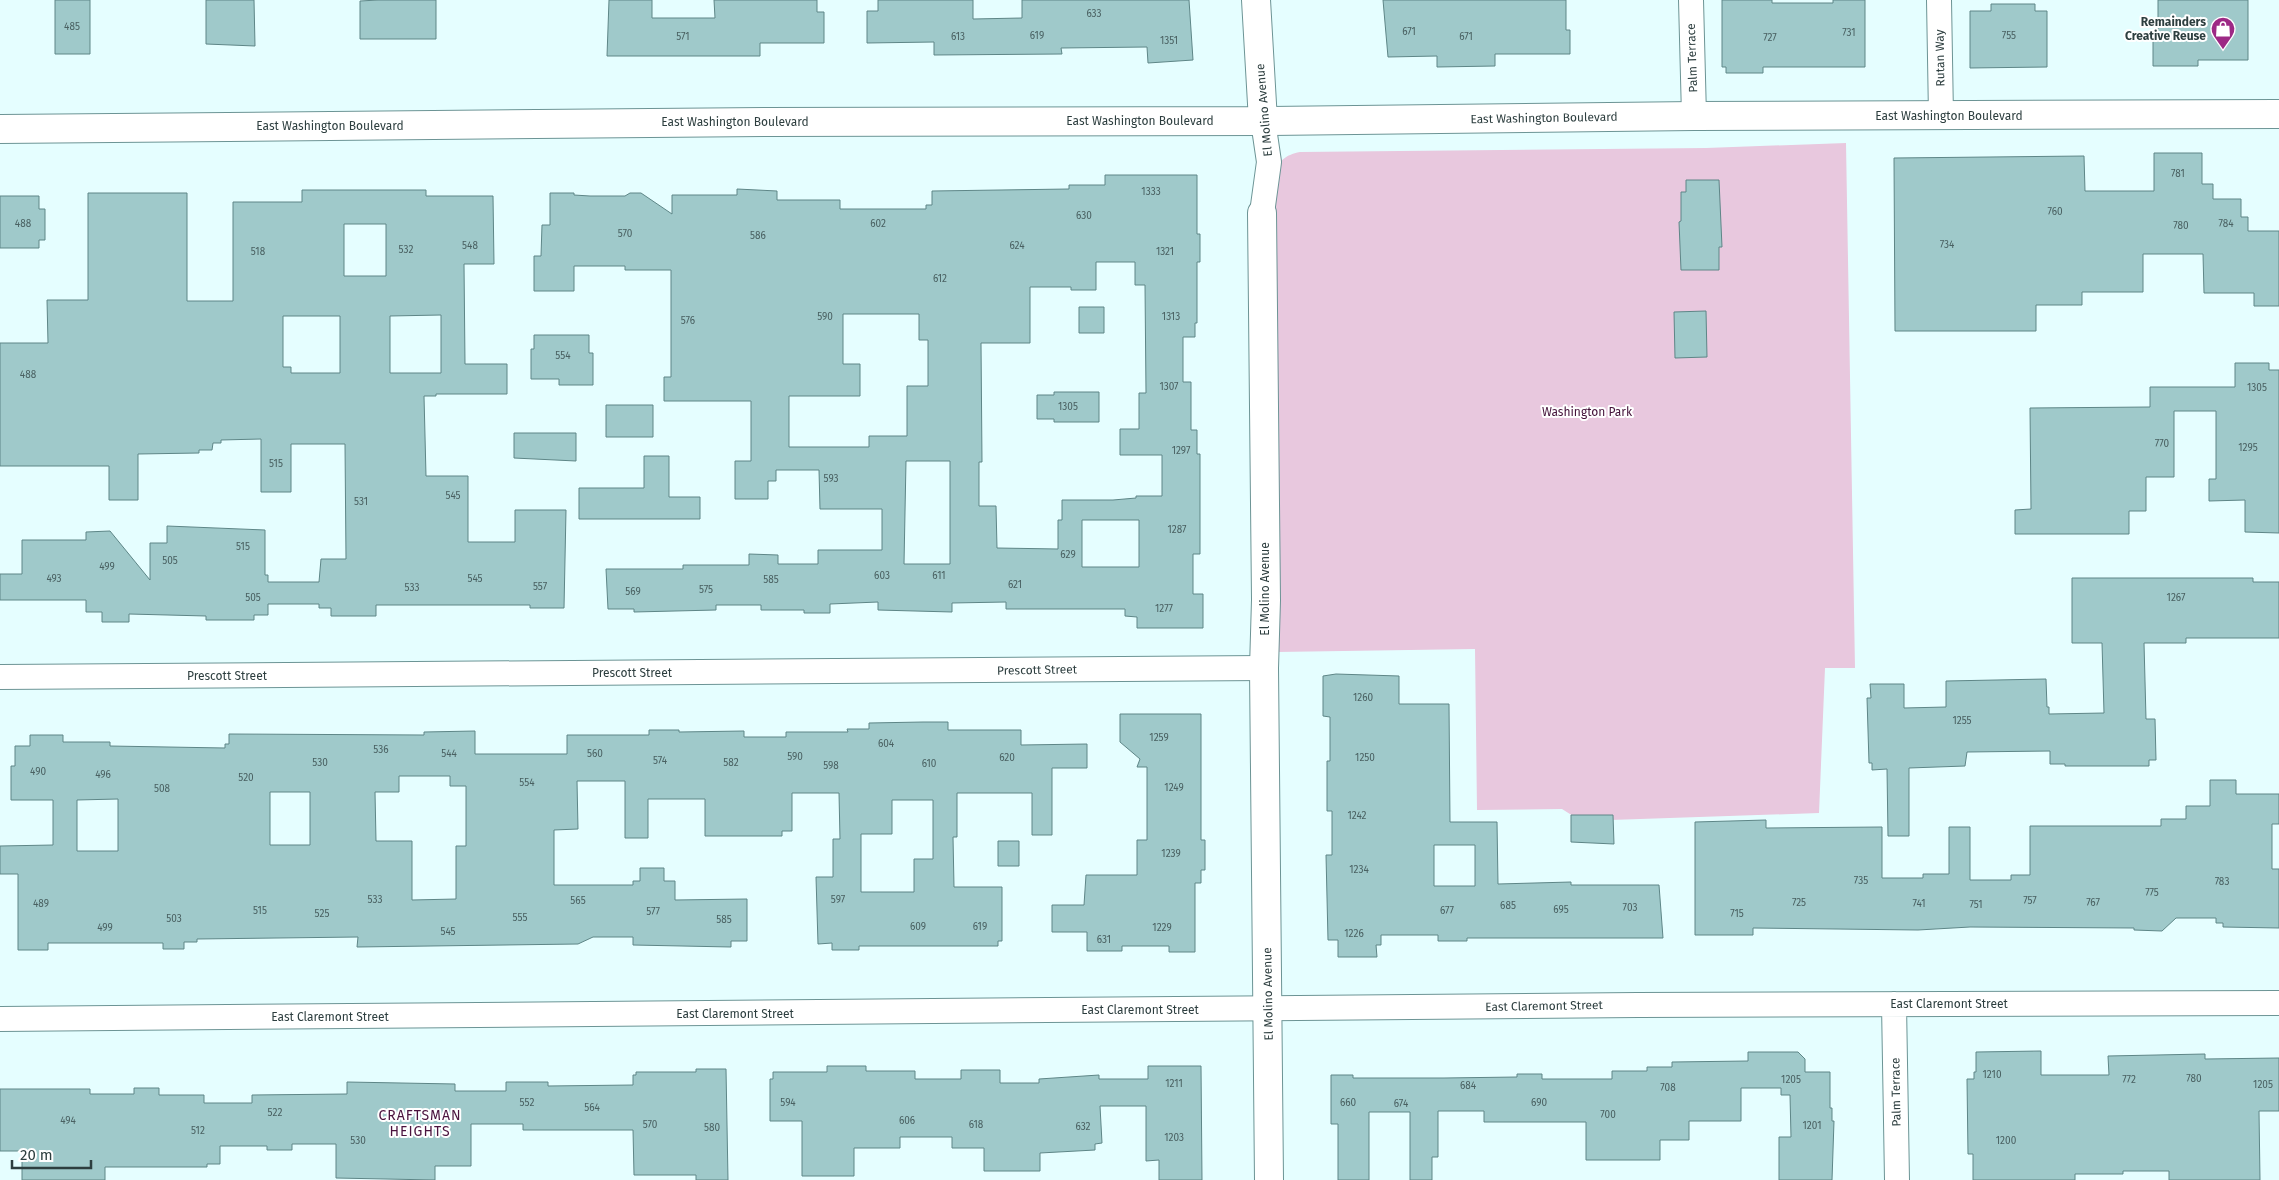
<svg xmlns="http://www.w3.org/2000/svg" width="2279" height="1180" font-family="'Fira Sans',sans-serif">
  <rect width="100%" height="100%" fill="#e5feff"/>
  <!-- green -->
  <path fill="#e8c8de" d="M1846 143 1855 668H1825L1819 813 1581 821 1562 809 1477 810 1475 649 1277 652 1274 176C1278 161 1285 155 1300 152L1706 148Z"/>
  <!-- building -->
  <path fill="#9fc9ca" stroke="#5e8687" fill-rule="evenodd" d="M55 0H90V54H55Z
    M206 0H254L255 46 206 44Z
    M378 0H436V39H360V1Z
    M609 0H652V18H715L714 0H817V12H824V43H760V56H607Z
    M878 0H973V19L1022 18V0H1189L1193 60 1148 63 1147 47 1061 48 1062 54 934 55V42L867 43V11H878Z
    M1383 0H1566V30H1570V54H1495V66L1437 67V56L1388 57Z
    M1722 0H1772V3H1833V0H1865V67H1763V73H1726V67H1722Z
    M2158 0H2248V60H2198V66H2153V37H2158Z
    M1991 4H2035V11H2047V67L1970 68V11H1991Z
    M2154 153H2202V184H2213V199H2241V217H2248V231H2279V306H2254V293H2204L2203 254H2143V292H2082V305H2036V331H1895L1894 158 2084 156 2085 191H2154Z
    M1105 175H1197V234H1200V262H1197V323H1195V337H1183V382H1191V430H1197V454H1200V554H1193V594H1203V628H1137V617L1125 616V609H1006V602L952 603V612L878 610V602L830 604V613H804V610H761V605H716V610L634 612V609H608L606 569H683V565H749V554L778 555V564H818V550H882V509H820L819 470H776V481H768V499H735V461H751V401H664V377H671V270H625V266H574V291H534V256H541L542 225H550V193H574V195L590 196H625L630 193H641L672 214V195H737V189L777 191V200H840V209H926V205H932V191L1069 189V185H1105ZM1096 262H1135V285H1145L1146 393H1139V429H1120V455H1162V496H1136V498L1113 500H1062V520H1058V549L997 548 996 506H979V462H982L981 343H1030V287H1071V290H1096ZM843 314H919V340H928V386H907V436H869V447H789V396H860V364H843ZM906 461H950V564H904ZM1082 520H1139V567H1082Z
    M1686 180H1719L1722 247H1719V270H1681L1679 222 1681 221V192H1686Z
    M302 190H426V196H493L494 264H464L465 364H507V394H436V396H424L426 476H468V542H515V510H566L564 608H530V605H376V616H331V608H319V604H268V615H254V620H206V616L129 614V622H102V612H86V600H0V574H22V540H86V532L110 531 150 580V543H167V526L265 530V575H268V582H319L321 559H346L345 444H291V492H261V439L221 440V443H213L212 450H199V453L138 454V500H109V466H0V343H48L47 300H88V193H187V301H233V202H302ZM344 224H386V276H344ZM441 315V373H390V316ZM283 316H340V373H291V367H283Z
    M0 196H39V209H45V240H39V248H0Z
    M1079 307H1104V333H1079Z
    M1706 311 1707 357 1675 358 1674 312Z
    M534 335H589V353H593V385H559V379H531V349H534Z
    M2235 363H2269V370H2279V533L2245 532V500L2209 501V479H2216V411H2174V477H2146V511H2129V534H2015V510L2031 509 2030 408 2150 407V387H2235Z
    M1054 392H1099V422H1054V419H1037V395H1054Z
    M606 405H653V437H606Z
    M514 433H576V461L514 458Z
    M644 456H669V497H700V519H579V488H644Z
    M2072 578H2253V582H2279V638H2186V643H2144L2146 719H2155L2156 760H2149V766H2065V764H2050V751L1967 752 1965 766 1909 768V836H1888L1887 769 1872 770V763H1869L1867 698H1871L1870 684H1904V708L1946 707V681L2046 679 2047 707H2049V714L2104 713 2102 643H2072Z
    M1336 674 1399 676V704H1449L1450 822H1497L1498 884 1571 882V885H1659L1663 938H1467V941H1438V935H1381V945H1376L1377 957H1338V940H1328L1326 855H1332V811H1327V761H1330V717L1323 716V676ZM1434 845H1475V886H1434Z
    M1120 714H1201V840H1205V870H1201V883H1195V952H1169V946H1122V951H1087V932H1052V905H1084L1086 875H1137V840H1147V767H1137L1140 759 1120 742Z
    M923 722H948V730H1021V745L1087 744V768H1052V835H1032V793H957V837H953L954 887H1002V941H998V946H859V950H832V943L818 944 816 877H833V839H840L839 793H792V831H782V836H705V799H648V838H625V781H577L578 829 554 830V885H633V881H640V868H664V881H675V900L747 899V941H731V947L633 945V937H593L578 944 357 947 358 937 197 939V942H184V949H163V943H48V950H18V874H0V846L53 845V800H11V766H15V746H30V735H63V742H110V746L225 748V744H229V734L424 735V732L475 731V754H567V735H649V730H679V732L744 731V737H786V732H848L847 729H869V723ZM399 776H450V786H466V846H456V899L412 900V841H376L375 792H399ZM270 792H310V845H270ZM118 799V851H77V800ZM892 800H933V859H914V892H861V834H892Z
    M2210 780H2236V794H2279V824H2272V869H2279V928L2223 927V923H2216V918H2176L2162 931 2134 930V928L1970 927 1918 930 1753 928V935H1695V822L1766 820V828L1882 827V878H1923V874H1949V827H1970V880H2011V875H2030V826H2161V819H2186V806H2210Z
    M1571 815H1613L1614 844 1571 842Z
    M998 841H1019V866H998Z
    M2041 1051V1075H2109L2108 1056 2205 1054V1059L2279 1058V1111H2259L2260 1180H2169V1171H2123V1174H2075V1180H1973V1154H1968L1967 1079H1974V1072H1976V1052Z
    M1748 1052H1798L1805 1059V1072H1830V1108H1832V1121H1834L1832 1180H1779V1137H1791L1790 1095H1781V1088H1741V1121H1689V1140H1660V1160H1586V1122H1484V1111H1438V1157H1432V1180H1410V1112H1369V1180H1338V1124H1331V1075H1353V1078H1444L1517 1077V1074H1542V1079H1612V1071H1647V1067H1672V1062L1748 1061Z
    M827 1066H866V1071H915V1079H961V1070H1000V1083H1039V1079L1099 1075V1079H1148V1066H1201L1202 1180H1159V1160L1146 1161V1106H1100L1102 1143 1095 1144V1150L1040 1153V1171H984V1148H952V1137H900V1148H854V1176H802V1121H770V1079H773V1072H827Z
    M696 1069H726L728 1180H696V1175H634L633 1130H523V1124H471V1166H435V1180L336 1178V1144H292V1150H267V1146H220V1164H207V1167H105V1180H22V1151H0V1089H90V1094H134V1088H159V1095H204V1103H252V1095L347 1094V1082L455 1084V1091H506V1082H548V1086L633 1085V1075H636V1072H696Z"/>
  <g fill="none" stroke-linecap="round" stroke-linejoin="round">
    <defs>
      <path id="street" d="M1691 0 1694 116
        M1939 0 1941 116
        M1262 213 1269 162 1263 121
        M0 677 1264 668
        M1894 1004 1897 1180
        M0 1019 1638 1005 2279 1003"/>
      <path id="secondary" d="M1256 0 1263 121
        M0 129 765 122 1263 121 1694 116 2279 114
        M1262 213 1266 600 1264 668 1269 1180"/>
    </defs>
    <!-- street casing -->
    <use href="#street" stroke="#6c9495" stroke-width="26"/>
    <!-- secondary casing -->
    <use href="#secondary" stroke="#6c9495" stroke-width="30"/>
    <!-- street -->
    <use href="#street" stroke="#fff" stroke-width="24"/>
    <!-- secondary -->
    <use href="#secondary" stroke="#fff" stroke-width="28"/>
  </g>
  <!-- icons -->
  <defs>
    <symbol id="shop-pin" viewBox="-11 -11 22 30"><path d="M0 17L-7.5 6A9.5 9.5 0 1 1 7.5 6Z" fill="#9d2985" stroke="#fff"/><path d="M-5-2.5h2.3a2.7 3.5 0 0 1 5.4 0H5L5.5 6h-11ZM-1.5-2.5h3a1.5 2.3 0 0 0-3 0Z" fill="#fff"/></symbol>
  </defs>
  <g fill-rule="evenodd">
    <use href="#shop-pin" x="2209" y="15" width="28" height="38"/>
  </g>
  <g text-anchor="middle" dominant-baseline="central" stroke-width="4" stroke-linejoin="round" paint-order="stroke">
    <!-- number labels -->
    <g font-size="10" fill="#4a6162">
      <text x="1094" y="14">633</text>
      <text x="72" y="27">485</text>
      <text x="1409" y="32">671</text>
      <text x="1849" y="33">731</text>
      <text x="1037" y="36">619</text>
      <text x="2009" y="36">755</text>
      <text x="683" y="37">571</text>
      <text x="958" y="37">613</text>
      <text x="1466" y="37">671</text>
      <text x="1770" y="38">727</text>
      <text x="1169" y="41">1351</text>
      <text x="2178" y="174">781</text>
      <text x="1151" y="192">1333</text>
      <text x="2055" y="212">760</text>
      <text x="1084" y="216">630</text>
      <text x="23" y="224">488</text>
      <text x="878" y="224">602</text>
      <text x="2226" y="224">784</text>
      <text x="2181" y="226">780</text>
      <text x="625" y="234">570</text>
      <text x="758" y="236">586</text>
      <text x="1947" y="245">734</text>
      <text x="470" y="246">548</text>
      <text x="1017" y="246">624</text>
      <text x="406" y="250">532</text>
      <text x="258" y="252">518</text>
      <text x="1165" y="252">1321</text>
      <text x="940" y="279">612</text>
      <text x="825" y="317">590</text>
      <text x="1171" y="317">1313</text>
      <text x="688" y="321">576</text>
      <text x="563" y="356">554</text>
      <text x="28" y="375">488</text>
      <text x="1169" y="387">1307</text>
      <text x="2257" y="388">1305</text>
      <text x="1068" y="407">1305</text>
      <text x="2162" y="444">770</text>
      <text x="2248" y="448">1295</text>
      <text x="1181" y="451">1297</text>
      <text x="276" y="464">515</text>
      <text x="831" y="479">593</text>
      <text x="453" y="496">545</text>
      <text x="361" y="502">531</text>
      <text x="1177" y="530">1287</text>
      <text x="243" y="547">515</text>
      <text x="1068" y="555">629</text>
      <text x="170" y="561">505</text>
      <text x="107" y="567">499</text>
      <text x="882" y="576">603</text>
      <text x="939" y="576">611</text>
      <text x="54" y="579">493</text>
      <text x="475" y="579">545</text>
      <text x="771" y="580">585</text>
      <text x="1015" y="585">621</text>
      <text x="540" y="587">557</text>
      <text x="412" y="588">533</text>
      <text x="706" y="590">575</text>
      <text x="633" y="592">569</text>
      <text x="253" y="598">505</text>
      <text x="2176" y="598">1267</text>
      <text x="1164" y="609">1277</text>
      <text x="1363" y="698">1260</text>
      <text x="1962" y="721">1255</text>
      <text x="1159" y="738">1259</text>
      <text x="886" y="744">604</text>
      <text x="381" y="750">536</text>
      <text x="449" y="754">544</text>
      <text x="595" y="754">560</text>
      <text x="795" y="757">590</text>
      <text x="1007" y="758">620</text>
      <text x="1365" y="758">1250</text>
      <text x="660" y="761">574</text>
      <text x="320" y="763">530</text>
      <text x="731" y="763">582</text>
      <text x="929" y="764">610</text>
      <text x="831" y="766">598</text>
      <text x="38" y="772">490</text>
      <text x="103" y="775">496</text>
      <text x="246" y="778">520</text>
      <text x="527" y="783">554</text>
      <text x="1174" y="788">1249</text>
      <text x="162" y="789">508</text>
      <text x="1357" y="816">1242</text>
      <text x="1171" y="854">1239</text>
      <text x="1359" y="870">1234</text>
      <text x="1861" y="881">735</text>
      <text x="2222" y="882">783</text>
      <text x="2152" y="893">775</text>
      <text x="375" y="900">533</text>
      <text x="838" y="900">597</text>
      <text x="578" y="901">565</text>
      <text x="2030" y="901">757</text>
      <text x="1799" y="903">725</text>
      <text x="2093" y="903">767</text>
      <text x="41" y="904">489</text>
      <text x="1919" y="904">741</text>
      <text x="1976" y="905">751</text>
      <text x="1508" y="906">685</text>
      <text x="1630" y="908">703</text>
      <text x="1561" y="910">695</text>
      <text x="260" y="911">515</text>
      <text x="1447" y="911">677</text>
      <text x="653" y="912">577</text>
      <text x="322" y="914">525</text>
      <text x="1737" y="914">715</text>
      <text x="520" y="918">555</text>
      <text x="174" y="919">503</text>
      <text x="724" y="920">585</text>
      <text x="918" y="927">609</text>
      <text x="980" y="927">619</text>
      <text x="105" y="928">499</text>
      <text x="1162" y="928">1229</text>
      <text x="448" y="932">545</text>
      <text x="1354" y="934">1226</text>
      <text x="1104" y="940">631</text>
      <text x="1992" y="1075">1210</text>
      <text x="2194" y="1079">780</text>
      <text x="1791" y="1080">1205</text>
      <text x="2129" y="1080">772</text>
      <text x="1174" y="1084">1211</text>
      <text x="2263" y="1085">1205</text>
      <text x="1468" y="1086">684</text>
      <text x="1668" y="1088">708</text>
      <text x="527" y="1103">552</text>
      <text x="788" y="1103">594</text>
      <text x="1348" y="1103">660</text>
      <text x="1539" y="1103">690</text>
      <text x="1401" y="1104">674</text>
      <text x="592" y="1108">564</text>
      <text x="275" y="1113">522</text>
      <text x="1608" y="1115">700</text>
      <text x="68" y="1121">494</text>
      <text x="907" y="1121">606</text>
      <text x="650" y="1125">570</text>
      <text x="976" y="1125">618</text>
      <text x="1812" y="1126">1201</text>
      <text x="1083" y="1127">632</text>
      <text x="712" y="1128">580</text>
      <text x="198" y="1131">512</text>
      <text x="1174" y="1138">1203</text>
      <text x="358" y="1141">530</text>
      <text x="2006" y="1141">1200</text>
    </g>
    <!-- poi labels -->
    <g font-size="12" font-weight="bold" fill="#2d3e3f" stroke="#fff" text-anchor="end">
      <text x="2206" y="22">Remainders<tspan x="2206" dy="14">Creative Reuse</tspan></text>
    </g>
    <!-- street labels -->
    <g font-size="12" fill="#2d3e3f" stroke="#fff">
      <text transform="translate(1692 58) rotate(-92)">Palm Terrace</text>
      <text transform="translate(1940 58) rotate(-91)">Rutan Way</text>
      <text transform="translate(1264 110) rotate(-95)">El Molino Avenue</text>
      <text x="1949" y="116">East Washington Boulevard</text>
      <text transform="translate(1544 118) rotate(-1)">East Washington Boulevard</text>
      <text x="1140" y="121">East Washington Boulevard</text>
      <text x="735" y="122">East Washington Boulevard</text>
      <text x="330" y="126">East Washington Boulevard</text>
      <text transform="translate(1265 589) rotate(-90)">El Molino Avenue</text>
      <text transform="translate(1037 670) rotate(-1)">Prescott Street</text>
      <text x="632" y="673">Prescott Street</text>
      <text x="227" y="676">Prescott Street</text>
      <text transform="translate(1268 994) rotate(-91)">El Molino Avenue</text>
      <text x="1949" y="1004">East Claremont Street</text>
      <text transform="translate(1544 1006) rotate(-1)">East Claremont Street</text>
      <text x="1140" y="1010">East Claremont Street</text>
      <text x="735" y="1014">East Claremont Street</text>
      <text x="330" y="1017">East Claremont Street</text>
      <text transform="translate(1896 1092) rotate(-91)">Palm Terrace</text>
    </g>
    <!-- park labels -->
    <g font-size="12" fill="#44133a" stroke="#fff">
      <text x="1587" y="412">Washington Park</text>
    </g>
    <!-- neighbourhood labels -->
    <g font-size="14" letter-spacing="1" fill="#4a133e" stroke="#fff">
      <text x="420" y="1115">CRAFTSMAN<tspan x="420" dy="16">HEIGHTS</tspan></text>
    </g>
  </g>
  <!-- scale -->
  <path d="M12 1160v8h79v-8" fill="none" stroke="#2d3e3f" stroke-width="2.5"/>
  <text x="20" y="1160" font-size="15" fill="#2d3e3f" stroke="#ffffff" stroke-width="4" paint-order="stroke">20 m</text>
</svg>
